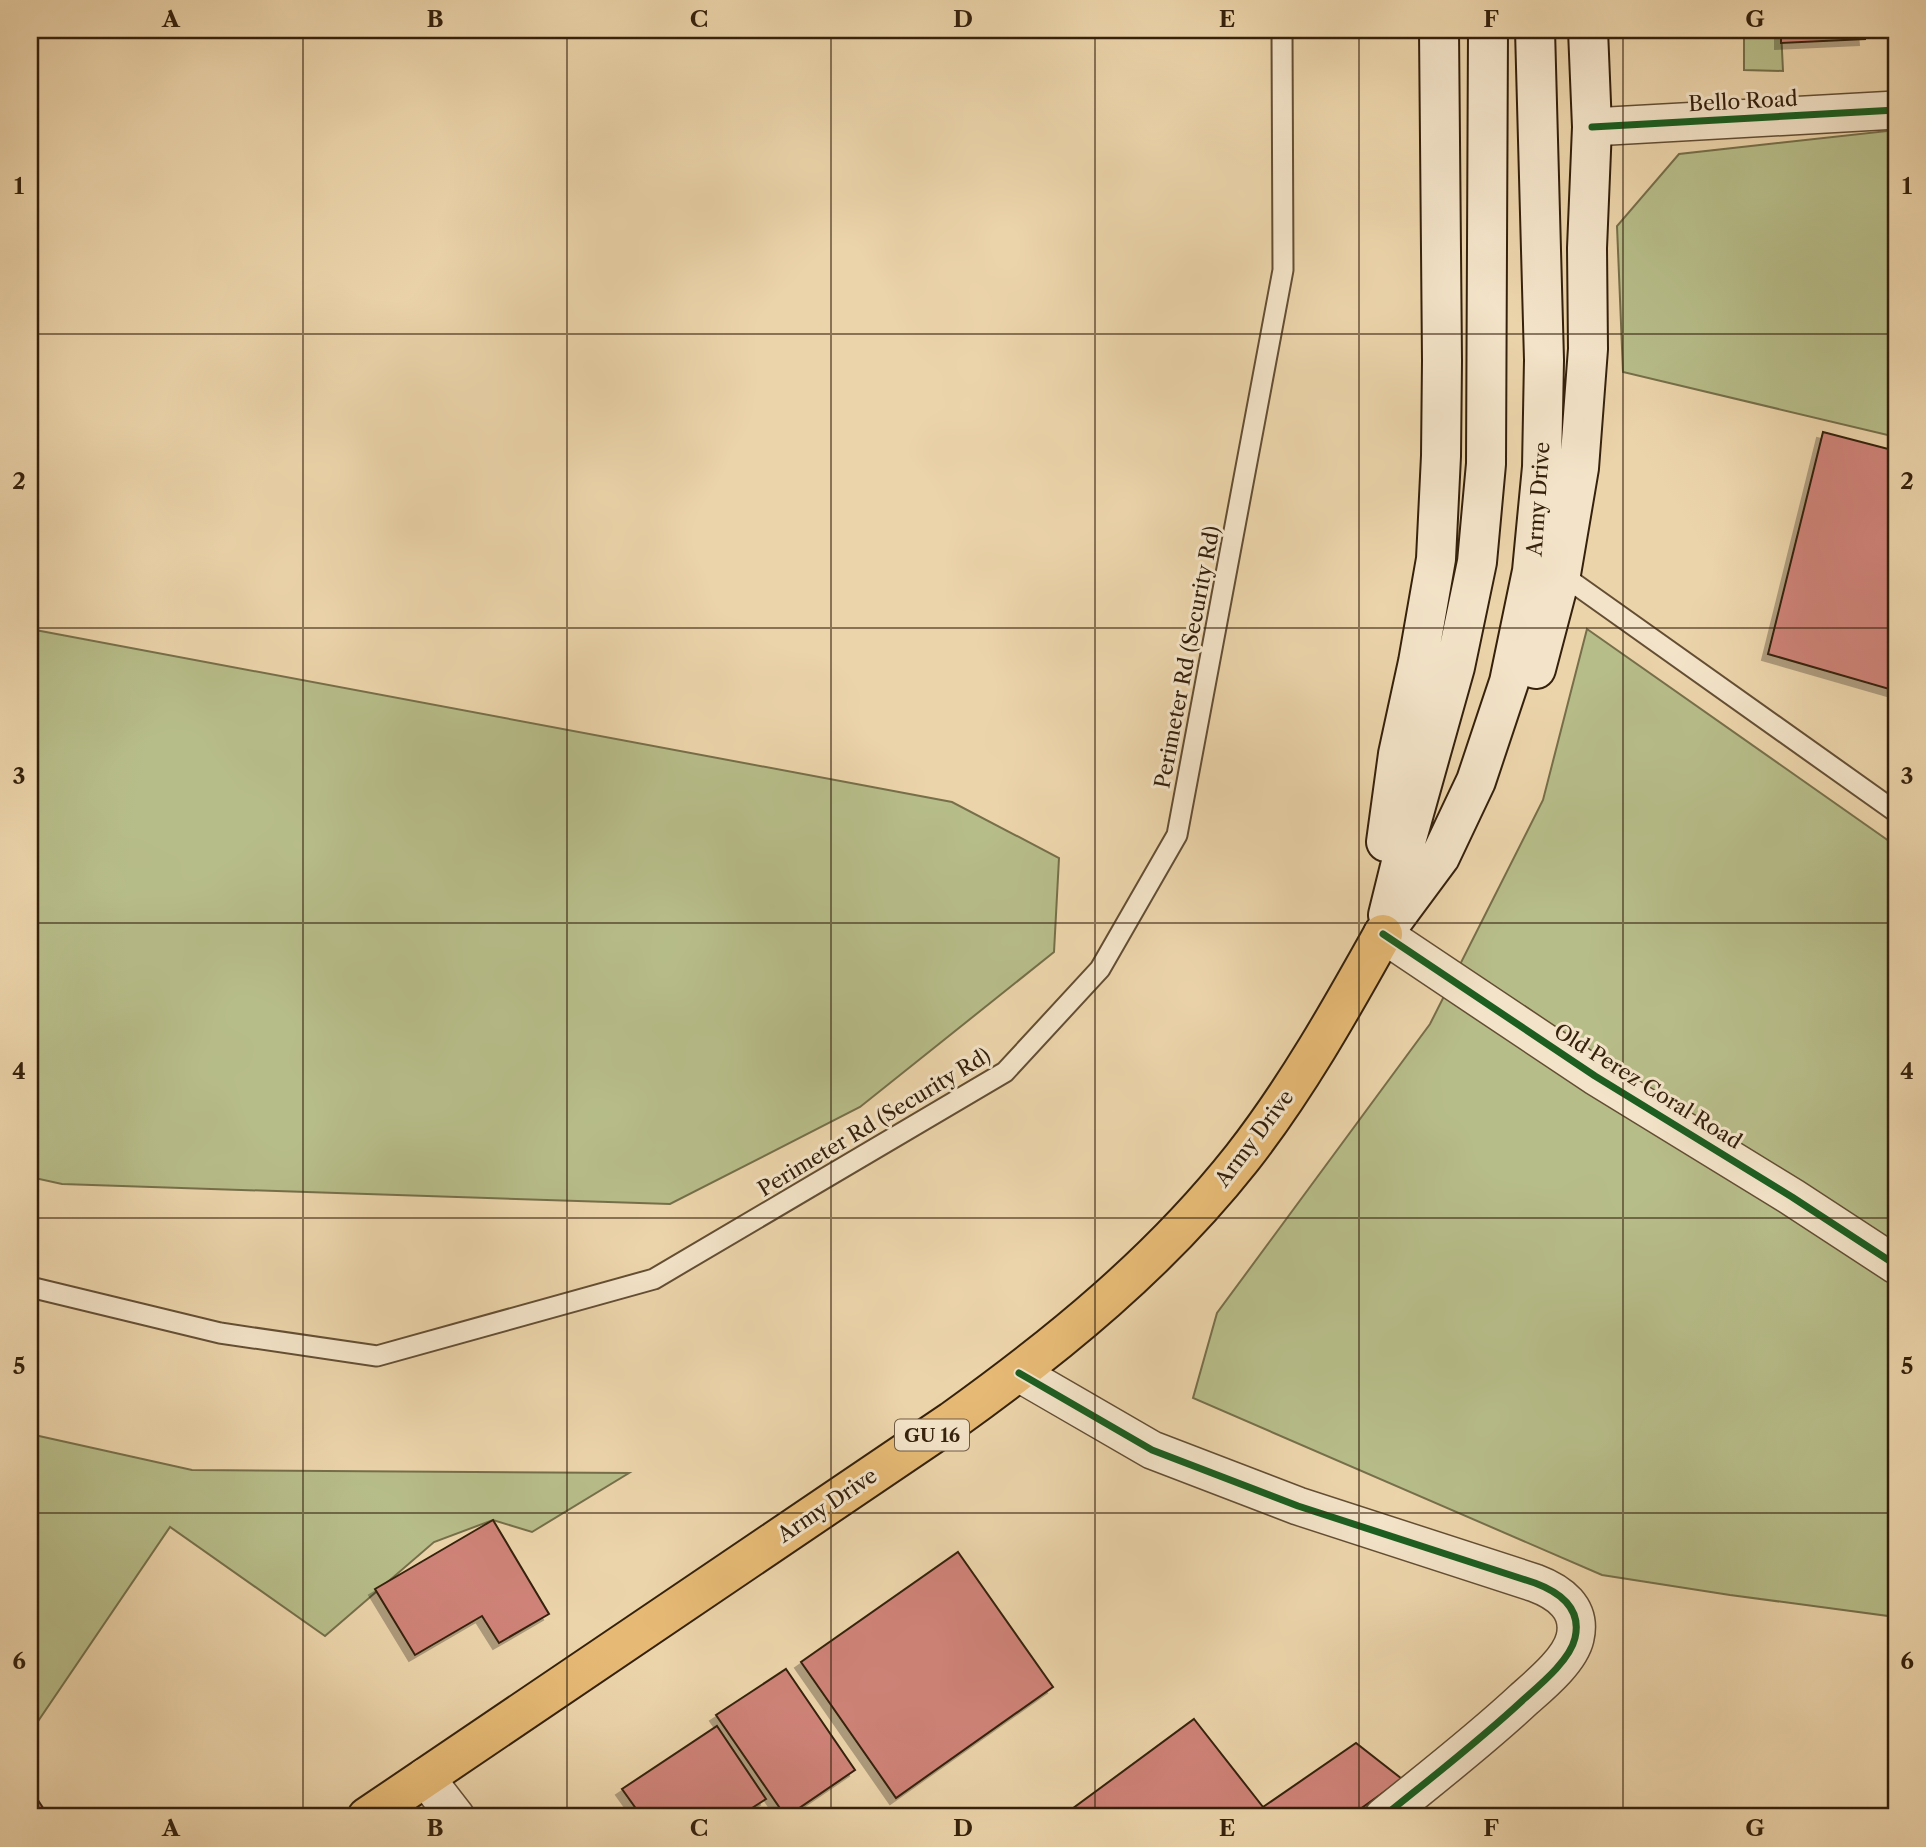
<svg xmlns="http://www.w3.org/2000/svg" width="1926" height="1847" font-family="'Libre Caslon Text',serif">
  <defs>
    <filter id="shadow"><feDropShadow dx="-6" dy="6" stdDeviation="0" flood-color="#0004"/></filter>
  </defs>
  <rect width="100%" height="100%" fill="#ecd4aa"/>
  <filter id="stains"><feTurbulence type="fractalNoise" baseFrequency=".00286" numOctaves="4"/><feColorMatrix values="0 0 0 0 .2 0 0 0 0 .09 0 0 0 0 .02 0 0 0 .5 -.17"/></filter>
  <radialGradient id="worn" r=".72"><stop offset=".6" stop-color="#630" stop-opacity="0"/><stop offset="1" stop-color="#630" stop-opacity=".3"/></radialGradient>
  <!-- green -->
  <path fill="#b7bd89" stroke="#766f4a" stroke-width="2" d="M1744 30H1781L1783 71 1744 70Z
    M1896 130V437L1623 372 1617 226 1679 154Z
    M30 629 952 802 1059 858 1054 952 860 1107 670 1204 62 1184 30 1177Z
    M1587 629 1896 846V1617L1730 1595 1602 1575 1193 1398 1217 1313 1430 1024 1543 800Z
    M30 1434 192 1470 629 1473 532 1532 493 1520 434 1542 325 1636 170 1527 30 1733Z"/>
  <!-- building -->
  <path fill="#cf8378" stroke="#35210c" stroke-width="2" filter="url(#shadow)" d="M1781 30H1864L1865 39 1781 43Z
    M1823 432 1896 451V691L1768 654Z
    M493 1520 549 1614 499 1643 482 1616 415 1655 375 1589Z
    M958 1552 1053 1687 896 1798 801 1662Z
    M786 1669 855 1770 786 1817 716 1715Z
    M1194 1719 1263 1807 1356 1743 1402 1779 1349 1817H1061Z
    M717 1726 766 1799 738 1817H642L622 1789Z
    M30 1788 49 1817H30Z"/>
  <g fill="none" stroke-linecap="round" stroke-linejoin="round">
    <defs>
      <path id="lane" d="M1561 574 1896 812
        M30 1287 220 1333 377 1356 654 1279 1005 1072 1100 969 1177 835 1283 270 1282 30"/>
      <path id="street" d="M1592 127 1896 110
        M1383 934 1595 1076 1792 1197 1896 1265
        M1019 1373 1152 1450 1298 1506 1535 1583C1559 1592 1582 1608 1575 1638 1570 1660 1541 1684 1524 1699 1479 1741 1431 1778 1383 1817
        M425 1777 456 1817"/>
      <path id="secondary" d="M1536 669 1561 574 1579 468 1588 349 1587 248 1592 127 1588 30
        M1386 842 1398 754 1418 662 1436 559 1441 456 1442 361 1439 30
        M1388 915 1407 838 1455 667 1477 562 1486 464 1488 30
        M1383 934 1440 857 1476 781 1509 682 1532 571 1542 467 1544 360 1535 30"/>
      <path id="primary" d="M367 1817 952 1421C1058 1345 1160 1262 1242 1158 1296 1089 1340 1011 1383 934"/>
    </defs>
    <!-- lane casing -->
    <use href="#lane" stroke="#634e34" stroke-width="23"/>
    <!-- street casing -->
    <use href="#street" stroke="#634e34" stroke-width="40"/>
    <!-- secondary casing -->
    <use href="#secondary" stroke="#35210c" stroke-width="42"/>
    <!-- primary casing -->
    <use href="#primary" stroke="#35210c" stroke-width="42"/>
    <!-- lane -->
    <use href="#lane" stroke="#f3e3c8" stroke-width="19"/>
    <!-- street -->
    <use href="#street" stroke="#f3e3c8" stroke-width="37"/>
    <!-- secondary -->
    <use href="#secondary" stroke="#f3e3c8" stroke-width="38"/>
    <!-- primary -->
    <use href="#primary" stroke="#e6ba75" stroke-width="38"/>
    <defs>
      <path id="cycleway" d="M1592 127 1896 110
        M1383 934 1595 1076 1792 1197 1896 1265
        M1019 1373 1152 1450 1298 1506 1535 1583C1559 1592 1582 1608 1575 1638 1570 1660 1541 1684 1524 1699 1479 1741 1431 1778 1383 1817"/>
    </defs>
    <!-- cycleway casing -->
    <use href="#cycleway" stroke="#f3e3c8" stroke-width="11"/>
    <!-- cycleway -->
    <use href="#cycleway" stroke="#1b5e20" stroke-width="7"/>
  </g>
  <!-- grid -->
  <path fill="none" stroke="#35210c" stroke-width="2" stroke-opacity="0.55" d="M303 30V1817M567 30V1817M831 30V1817M1095 30V1817M1359 30V1817M1623 30V1817M30 334H1896M30 628H1896M30 923H1896M30 1218H1896M30 1513H1896"/>
  <g text-anchor="middle" dominant-baseline="central" stroke-width="6" stroke-linejoin="round" paint-order="stroke">
    <!-- shield labels -->
    <rect fill="#f3e3c8" stroke="#6e5b44" stroke-width="2" x="895" y="1419.5" width="74" height="31" rx="5"/>
    <g font-size="19" font-weight="bold" fill="#35210c">
      <text x="932" y="1435">GU 16</text>
    </g>
    <!-- street labels -->
    <g font-size="21" fill="#35210c" stroke="#f3e3c8">
      <text transform="translate(1743 101) rotate(-3)">Bello Road</text>
      <text transform="translate(1538 499) rotate(-86)">Army Drive</text>
      <text transform="translate(1187 657) rotate(-79)">Perimeter Rd (Security Rd)</text>
      <text transform="translate(1648 1086) rotate(32)">Old Perez Coral Road</text>
      <text transform="translate(874 1122) rotate(-31)">Perimeter Rd (Security Rd)</text>
      <text transform="translate(1254 1138) rotate(-53)">Army Drive</text>
      <text transform="translate(827 1505) rotate(-34)">Army Drive</text>
    </g>
  </g>
  <!-- margin -->
  <rect width="1926" height="1847" fill="none" stroke="#ecd4aa" stroke-width="77"/>
  <rect x="38" y="38" width="1850" height="1770" fill="none" stroke="#35210c" stroke-width="2.5"/>
  <g font-size="23" text-anchor="middle" font-weight="bold" fill="#35210c">
    <text x="171" y="27">A</text>
    <text x="435" y="27">B</text>
    <text x="699" y="27">C</text>
    <text x="963" y="27">D</text>
    <text x="1227" y="27">E</text>
    <text x="1491" y="27">F</text>
    <text x="1755" y="27">G</text>
    <text x="19" y="194">1</text>
    <text x="1907" y="194">1</text>
    <text x="19" y="489">2</text>
    <text x="1907" y="489">2</text>
    <text x="19" y="784">3</text>
    <text x="1907" y="784">3</text>
    <text x="19" y="1079">4</text>
    <text x="1907" y="1079">4</text>
    <text x="19" y="1374">5</text>
    <text x="1907" y="1374">5</text>
    <text x="19" y="1669">6</text>
    <text x="1907" y="1669">6</text>
    <text x="171" y="1836">A</text>
    <text x="435" y="1836">B</text>
    <text x="699" y="1836">C</text>
    <text x="963" y="1836">D</text>
    <text x="1227" y="1836">E</text>
    <text x="1491" y="1836">F</text>
    <text x="1755" y="1836">G</text>
  </g>
  <rect width="100%" height="100%" filter="url(#stains)"/>
  <rect width="100%" height="100%" fill="url(#worn)"/>
</svg>
